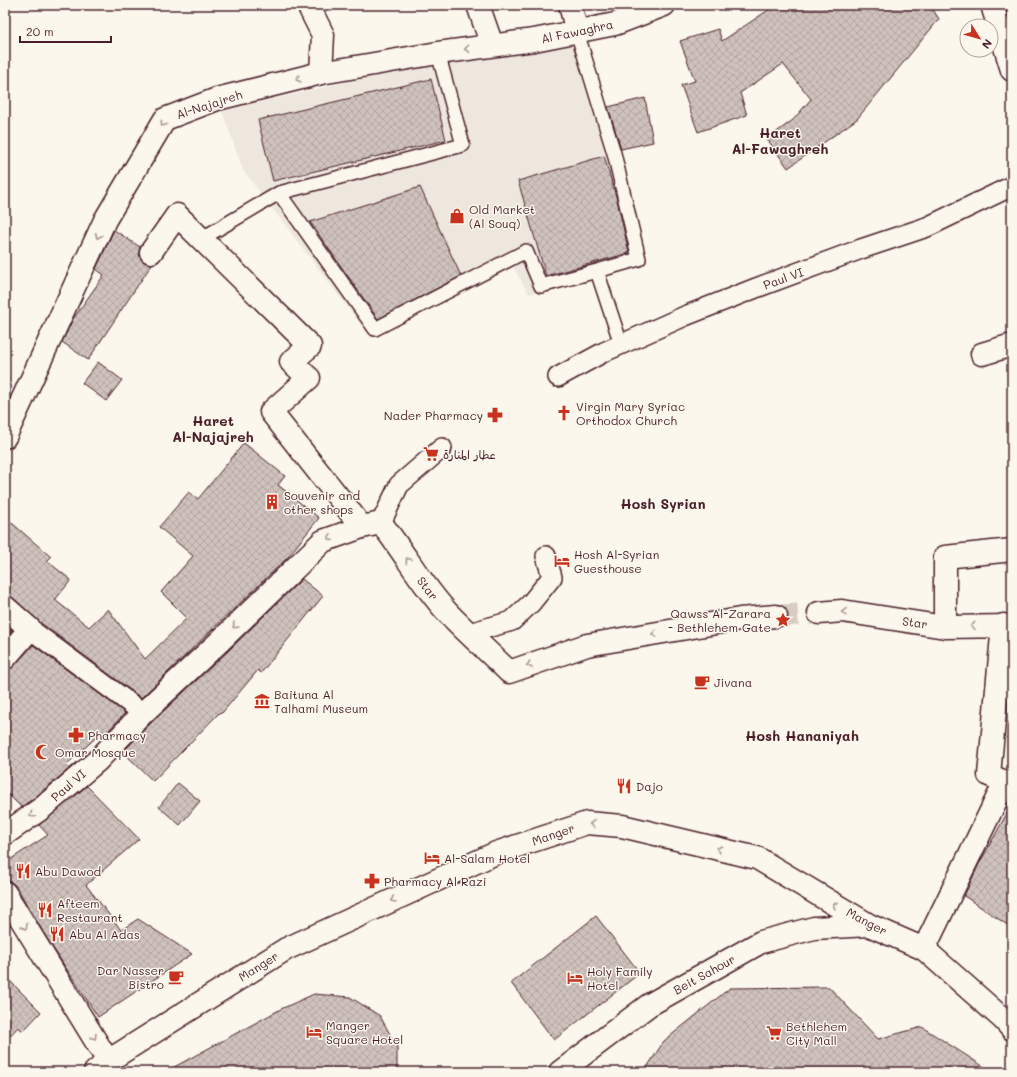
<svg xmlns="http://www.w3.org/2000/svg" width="1017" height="1077" font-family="Mali,'Playpen Sans Arabic',sans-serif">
  <defs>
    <pattern id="building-cross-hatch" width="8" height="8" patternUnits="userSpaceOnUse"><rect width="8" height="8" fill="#cfc2bc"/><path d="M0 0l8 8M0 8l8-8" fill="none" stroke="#b3a6a2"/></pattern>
  </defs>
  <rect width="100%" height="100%" fill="#fbf7ec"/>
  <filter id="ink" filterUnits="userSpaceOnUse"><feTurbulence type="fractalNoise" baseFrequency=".025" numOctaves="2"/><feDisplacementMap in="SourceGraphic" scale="8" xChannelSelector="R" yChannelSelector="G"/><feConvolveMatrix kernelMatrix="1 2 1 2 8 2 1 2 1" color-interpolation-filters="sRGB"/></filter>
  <g filter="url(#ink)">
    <!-- built -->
    <path fill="#eee7de" d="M584 37 621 154 648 263 529 294 513 267 371 338 243 170 222 111 427 63Z"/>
    <!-- building -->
    <path fill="url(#building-cross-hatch)" stroke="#4a1f2b" d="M776 5H930L939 19 857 119 788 168 767 139 793 120 811 99 783 64 740 93 747 115 698 132 681 85 695 81 680 41 718 29 722 41Z
      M431 79 446 140 273 181 258 120Z
      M645 98 653 142 621 149 608 107Z
      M604 156 617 200 629 253 546 276 518 181Z
      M420 187 461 276 378 319 310 222Z
      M114 230 140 247 139 251 140 257 144 262 152 264 88 360 62 342 73 319 104 275 96 269Z
      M98 362 122 380 106 401 82 383Z
      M244 443 285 476 278 485 319 518 287 558 141 698 41 623 13 598 5 595V517L51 557 47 561 71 580 55 600 89 627 108 609 145 659 187 618 161 592 193 556 159 527 189 492 198 499Z
      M302 579 323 596 261 673 258 670 222 713 220 712 153 781 123 752 152 722 228 651Z
      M5 624 12 630 5 639Z
      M33 645 125 713 105 734 103 731 66 765 69 769 34 798 21 807 5 791V670H9L14 666Z
      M178 783 200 801 180 825 159 807Z
      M87 786 139 839 86 885 121 930 138 919 192 954 98 1017 51 945 16 886 11 882 5 881V863L48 835 39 825Z
      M1012 804V928L964 896 978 866Z
      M596 916 640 973 554 1040 511 983Z
      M5 976 41 1012 23 1031 18 1027 5 1041Z
      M829 987 878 1039 922 1027 992 1072H644L664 1041 730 988Z
      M314 994 350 997 380 1016 397 1047V1072H165L281 1009Z"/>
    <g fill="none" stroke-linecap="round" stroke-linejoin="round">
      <!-- minor-tunnel -->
      <path stroke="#d8ccc5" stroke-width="22" stroke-dasharray="22 11" stroke-linecap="butt" d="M776 616 819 613"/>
      <defs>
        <path id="service" d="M577 32 614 153 639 259 597 271
          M279 193 375 329 526 251 541 286 597 271 621 344
          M201 239 279 193 463 145 438 53"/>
        <path id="pedestrian" d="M558 377 604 352 685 316 756 288 861 249 927 227 1012 186
          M381 523 399 485 442 448
          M30 629 143 713
          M469 633 512 621 531 603 552 577 546 556"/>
        <path id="minor" d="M308 5 323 35 321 73
          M478 5 492 45
          M570 5 577 32
          M992 5 1012 70
          M151 252 177 215 310 346 291 362 309 378 271 412 362 527
          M982 354 1012 345
          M5 437 105 220 165 119 217 99 321 73 438 53 534 40 615 24 664 5
          M5 607 30 629 5 658
          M819 613 842 611 945 627 1012 626
          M945 627V557L1012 550
          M5 834 42 808 97 761 143 713 219 642 323 541 362 527 381 523C404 552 422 585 447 612 467 633 489 652 509 672L587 645 740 619 776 616
          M5 893 108 1061
          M924 949 1005 782 989 775 1003 625"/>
        <path id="tertiary" d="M95 1072 108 1061 286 949 496 853 587 823 622 826 757 858 869 925 924 949 1003 1019 1012 1029
          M560 1072 649 1005 761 942 814 928 869 925"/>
      </defs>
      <!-- service casing -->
      <use href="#service" stroke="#4a1f2b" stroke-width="16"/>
      <!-- pedestrian casing -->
      <use href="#pedestrian" stroke="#4a1f2b" stroke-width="22"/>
      <!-- minor casing -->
      <use href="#minor" stroke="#4a1f2b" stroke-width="25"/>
      <!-- tertiary casing -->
      <use href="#tertiary" stroke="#4a1f2b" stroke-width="25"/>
      <!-- service -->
      <use href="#service" stroke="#fbf7ec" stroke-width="13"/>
      <!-- pedestrian -->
      <use href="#pedestrian" stroke="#fbf7ec" stroke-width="19"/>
      <!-- minor -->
      <use href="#minor" stroke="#fbf7ec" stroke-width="22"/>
      <!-- tertiary -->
      <use href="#tertiary" stroke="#fbf7ec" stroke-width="22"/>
    </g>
    <!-- one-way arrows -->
    <defs><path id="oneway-chevron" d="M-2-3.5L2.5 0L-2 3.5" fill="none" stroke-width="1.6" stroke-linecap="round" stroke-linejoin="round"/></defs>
    <g stroke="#ab9695">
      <use href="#oneway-chevron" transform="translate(467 49) rotate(172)"/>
      <use href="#oneway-chevron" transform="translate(298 79) rotate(166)"/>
      <use href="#oneway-chevron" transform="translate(163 124) rotate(126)"/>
      <use href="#oneway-chevron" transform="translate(98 236) rotate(115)"/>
      <use href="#oneway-chevron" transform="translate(330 538) rotate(160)"/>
      <use href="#oneway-chevron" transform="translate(408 560) rotate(-124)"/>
      <use href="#oneway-chevron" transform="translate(844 612) rotate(-176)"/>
      <use href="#oneway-chevron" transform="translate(235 626) rotate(136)"/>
      <use href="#oneway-chevron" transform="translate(973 626) rotate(179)"/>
      <use href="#oneway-chevron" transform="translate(654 634) rotate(170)"/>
      <use href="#oneway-chevron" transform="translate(529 665) rotate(161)"/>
      <use href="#oneway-chevron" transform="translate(32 815) rotate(145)"/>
      <use href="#oneway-chevron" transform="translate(592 824) rotate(-178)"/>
      <use href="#oneway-chevron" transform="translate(719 849) rotate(-167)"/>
      <use href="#oneway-chevron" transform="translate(393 900) rotate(155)"/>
      <use href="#oneway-chevron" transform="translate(835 905) rotate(-149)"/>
      <use href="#oneway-chevron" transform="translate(25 927) rotate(59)"/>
      <use href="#oneway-chevron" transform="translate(94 1037) rotate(58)"/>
    </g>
  </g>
  <!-- icons -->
  <defs>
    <symbol id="shop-bare" viewBox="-9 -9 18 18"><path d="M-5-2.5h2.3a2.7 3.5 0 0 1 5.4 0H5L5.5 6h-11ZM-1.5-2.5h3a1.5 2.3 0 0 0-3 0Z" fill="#c8321e" stroke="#fbf7ec" stroke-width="2.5" paint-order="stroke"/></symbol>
    <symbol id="church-bare" viewBox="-9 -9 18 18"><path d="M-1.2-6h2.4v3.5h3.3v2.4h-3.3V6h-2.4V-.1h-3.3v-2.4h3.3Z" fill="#c8321e" stroke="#fbf7ec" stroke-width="2.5" paint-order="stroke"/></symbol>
    <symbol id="pharmacy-bare" viewBox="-9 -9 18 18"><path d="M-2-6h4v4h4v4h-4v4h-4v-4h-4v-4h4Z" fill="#c8321e" stroke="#fbf7ec" stroke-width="2.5" paint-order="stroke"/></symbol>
    <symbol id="supermarket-bare" viewBox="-9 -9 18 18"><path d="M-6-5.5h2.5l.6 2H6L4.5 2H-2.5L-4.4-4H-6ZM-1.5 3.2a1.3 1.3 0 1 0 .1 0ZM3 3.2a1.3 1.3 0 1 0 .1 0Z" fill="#c8321e" stroke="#fbf7ec" stroke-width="2.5" paint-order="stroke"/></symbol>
    <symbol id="building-bare" viewBox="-9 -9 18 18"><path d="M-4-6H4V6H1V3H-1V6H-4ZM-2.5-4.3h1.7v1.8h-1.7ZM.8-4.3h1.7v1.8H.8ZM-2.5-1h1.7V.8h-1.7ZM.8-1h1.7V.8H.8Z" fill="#c8321e" stroke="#fbf7ec" stroke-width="2.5" paint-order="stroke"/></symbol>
    <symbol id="hotel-bare" viewBox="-9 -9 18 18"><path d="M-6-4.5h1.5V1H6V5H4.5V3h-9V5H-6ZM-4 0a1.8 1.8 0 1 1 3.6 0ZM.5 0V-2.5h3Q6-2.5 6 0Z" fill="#c8321e" stroke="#fbf7ec" stroke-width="2.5" paint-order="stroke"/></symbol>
    <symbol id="sight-bare" viewBox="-9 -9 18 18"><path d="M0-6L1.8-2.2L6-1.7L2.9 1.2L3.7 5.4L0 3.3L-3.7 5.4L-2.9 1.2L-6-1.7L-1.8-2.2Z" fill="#c8321e" stroke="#fbf7ec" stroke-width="2.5" paint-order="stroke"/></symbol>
    <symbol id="cafe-bare" viewBox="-9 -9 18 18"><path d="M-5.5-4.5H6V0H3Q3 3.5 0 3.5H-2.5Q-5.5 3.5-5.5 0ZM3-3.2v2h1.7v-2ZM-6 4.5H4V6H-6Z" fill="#c8321e" stroke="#fbf7ec" stroke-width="2.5" paint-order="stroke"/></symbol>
    <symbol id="museum-bare" viewBox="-9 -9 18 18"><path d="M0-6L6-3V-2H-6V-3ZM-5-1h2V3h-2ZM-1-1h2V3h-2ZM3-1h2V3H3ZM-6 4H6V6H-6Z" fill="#c8321e" stroke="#fbf7ec" stroke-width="2.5" paint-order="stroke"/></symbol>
    <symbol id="mosque-bare" viewBox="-9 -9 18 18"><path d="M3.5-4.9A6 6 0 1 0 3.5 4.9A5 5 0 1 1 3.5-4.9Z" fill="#c8321e" stroke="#fbf7ec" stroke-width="2.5" paint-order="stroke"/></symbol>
    <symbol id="restaurant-bare" viewBox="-9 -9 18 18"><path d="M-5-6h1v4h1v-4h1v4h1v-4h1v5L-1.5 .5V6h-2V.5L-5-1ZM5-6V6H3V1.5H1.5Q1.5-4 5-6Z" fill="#c8321e" stroke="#fbf7ec" stroke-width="2.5" paint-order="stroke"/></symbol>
  </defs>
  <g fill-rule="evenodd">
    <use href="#shop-bare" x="446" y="205" width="22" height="22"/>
    <use href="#church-bare" x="553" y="402" width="22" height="22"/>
    <use href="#pharmacy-bare" x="484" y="404" width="22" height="22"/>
    <use href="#supermarket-bare" x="420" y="443" width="22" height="22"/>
    <use href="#building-bare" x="261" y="491" width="22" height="22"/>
    <use href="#hotel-bare" x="551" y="550" width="22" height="22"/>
    <use href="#sight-bare" x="772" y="609" width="22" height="22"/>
    <use href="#cafe-bare" x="691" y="671" width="22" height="22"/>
    <use href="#museum-bare" x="251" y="690" width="22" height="22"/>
    <use href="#pharmacy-bare" x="65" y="724" width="22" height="22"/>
    <use href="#mosque-bare" x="32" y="741" width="22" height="22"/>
    <use href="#restaurant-bare" x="613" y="775" width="22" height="22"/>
    <use href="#hotel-bare" x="421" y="847" width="22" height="22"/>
    <use href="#restaurant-bare" x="12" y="860" width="22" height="22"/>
    <use href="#pharmacy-bare" x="361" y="870" width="22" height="22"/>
    <use href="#restaurant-bare" x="34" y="899" width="22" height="22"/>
    <use href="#restaurant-bare" x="46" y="923" width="22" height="22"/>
    <use href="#cafe-bare" x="165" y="966" width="22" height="22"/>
    <use href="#hotel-bare" x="564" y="967" width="22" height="22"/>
    <use href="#hotel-bare" x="303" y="1021" width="22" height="22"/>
    <use href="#supermarket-bare" x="763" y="1022" width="22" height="22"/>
  </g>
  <g text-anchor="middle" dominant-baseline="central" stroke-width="3" stroke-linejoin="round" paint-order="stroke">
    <!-- street labels -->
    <g font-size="12" fill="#4a1f2b" stroke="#fbf7ec">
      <text transform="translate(577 31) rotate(-12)">Al Fawaghra</text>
      <text transform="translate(209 104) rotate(-18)">Al-Najajreh</text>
      <text transform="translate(783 278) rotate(-20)">Paul VI</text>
      <text transform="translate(428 588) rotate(52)">Star</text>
      <text transform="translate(915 622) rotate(8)">Star</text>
      <text transform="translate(68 785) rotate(-41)">Paul VI</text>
      <text transform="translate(553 834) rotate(-19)">Manger</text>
      <text transform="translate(867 921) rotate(28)">Manger</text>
      <text transform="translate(258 966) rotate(-32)">Manger</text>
      <text transform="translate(704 974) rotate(-29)">Beit Sahour</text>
    </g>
    <!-- poi labels -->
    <g font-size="12" fill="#4a1f2b" stroke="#fbf7ec" text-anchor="start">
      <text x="469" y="209">Old Market<tspan x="469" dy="14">(Al Souq)</tspan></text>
      <text x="576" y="406">Virgin Mary Syriac<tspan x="576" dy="14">Orthodox Church</tspan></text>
      <text x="483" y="415" text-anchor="end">Nader Pharmacy</text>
      <text x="443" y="454">عطار المنارة</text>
      <text x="284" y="495">Souvenir and<tspan x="284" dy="14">other shops</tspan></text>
      <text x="574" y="554">Hosh Al-Syrian<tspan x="574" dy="14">Guesthouse</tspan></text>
      <text x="771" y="613" text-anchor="end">Qawss Al-Zarara<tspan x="771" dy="14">- Bethlehem Gate</tspan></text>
      <text x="714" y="682">Jivana</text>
      <text x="274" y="694">Baituna Al<tspan x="274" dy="14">Talhami Museum</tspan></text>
      <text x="88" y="735">Pharmacy</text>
      <text x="55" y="752">Omar Mosque</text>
      <text x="636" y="786">Dajo</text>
      <text x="444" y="858">Al-Salam Hotel</text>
      <text x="35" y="871">Abu Dawod</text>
      <text x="384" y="881">Pharmacy Al Razi</text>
      <text x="57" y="903">Afteem<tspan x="57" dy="14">Restaurant</tspan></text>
      <text x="69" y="934">Abu Al Adas</text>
      <text x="164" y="970" text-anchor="end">Dar Nasser<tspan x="164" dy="14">Bistro</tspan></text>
      <text x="587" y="971">Holy Family<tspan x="587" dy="14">Hotel</tspan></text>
      <text x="326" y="1025">Manger<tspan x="326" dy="14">Square Hotel</tspan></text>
      <text x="786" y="1026">Bethlehem<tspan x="786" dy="14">City Mall</tspan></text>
    </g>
    <!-- quarter labels -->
    <g font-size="14" font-weight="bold" fill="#4a1f2b" stroke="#fbf7ec">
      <text x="780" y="132">Haret<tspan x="780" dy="16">Al-Fawaghreh</tspan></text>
      <text x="213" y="420">Haret<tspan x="213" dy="16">Al-Najajreh</tspan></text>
      <text x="663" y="503">Hosh Syrian</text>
      <text x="802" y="735">Hosh Hananiyah</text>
    </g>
  </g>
  <!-- margin -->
  <rect width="1017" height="1077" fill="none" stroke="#fbf7ec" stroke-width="20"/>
  <rect x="10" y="10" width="997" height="1057" fill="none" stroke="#4a1f2b" stroke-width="1.5" filter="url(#ink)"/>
  <!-- north arrow -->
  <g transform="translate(979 38) rotate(127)"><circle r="19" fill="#fbf7ec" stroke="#b4a19f"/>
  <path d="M0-3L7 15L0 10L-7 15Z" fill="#c8321e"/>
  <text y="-6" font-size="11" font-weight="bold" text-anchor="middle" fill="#4a1f2b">N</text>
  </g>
  <!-- scale -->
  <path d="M20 36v6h91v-6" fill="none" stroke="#4a1f2b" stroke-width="2"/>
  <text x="26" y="36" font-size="12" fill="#4a1f2b" stroke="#fbf7ec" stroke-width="3" paint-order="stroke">20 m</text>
</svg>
